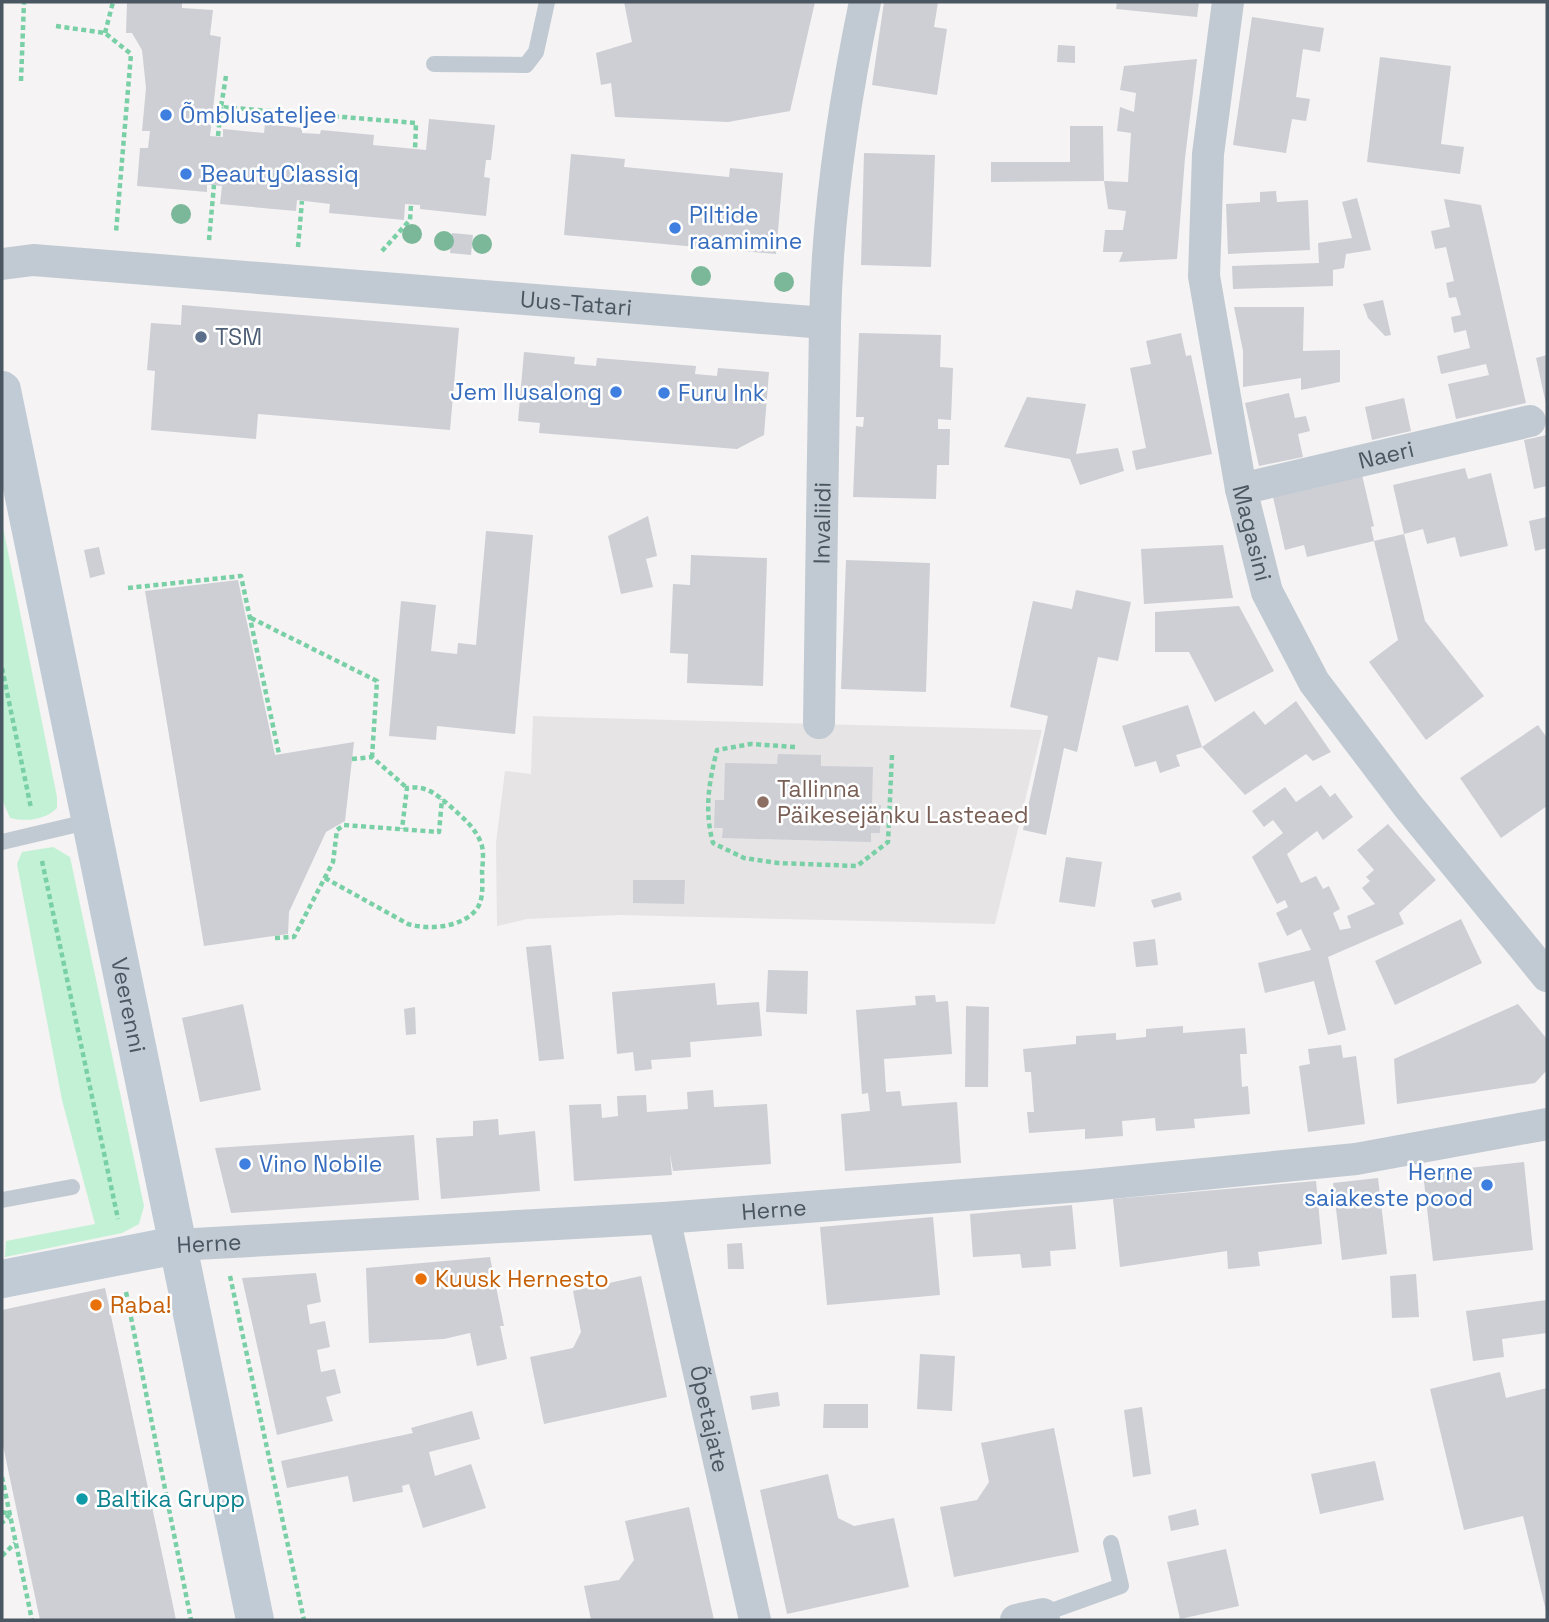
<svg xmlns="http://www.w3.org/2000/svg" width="1549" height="1622" font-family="'Space Grotesk',sans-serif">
  <rect width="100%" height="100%" fill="#f5f3f3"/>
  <!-- education -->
  <path fill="#e6e4e5" d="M533 716 560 717 1042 730 995 924 619 915 527 919 497 926 496 843 505 771 531 774Z"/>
  <!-- green -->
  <path fill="#c3f1d5" d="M2 522 57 797V808C45 820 26 822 10 818L2 799Z
    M53 847 70 857 144 1206 139 1224 122 1233 5 1257 6 1241 95 1224 62 1100 17 864 22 852Z"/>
  <!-- building -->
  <path fill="#cdcfd5" d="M127 2H182V8L213 10 210 35 221 37 210 136 223 137V129L264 133 265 124 302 128V133L320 134 321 130 374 135 373 145 426 150 429 119 495 125 491 160H486L484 177 490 178 486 216 420 209V205L405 204 404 220 329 213 330 204 297 200 296 211 220 204 222 186 214 185H207V192L137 186 140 148H148L150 131H142L146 88 142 50 132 33H126Z
    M624 2H815L790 111 728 122 615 117 611 83 601 85 596 53 632 42Z
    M884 2H938L934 27 947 29 937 95 872 85Z
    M1117 2H1199L1197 17 1116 9Z
    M1252 17 1324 28 1320 52 1303 49 1296 97 1310 99 1306 121 1292 119 1286 153 1233 145Z
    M1058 45 1075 46V63L1057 62Z
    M1380 57 1451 66 1441 144 1464 147 1460 174 1367 162Z
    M1197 59 1185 158 1177 259 1119 262 1123 252H1103L1105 230H1123L1126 211 1108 209 1104 181 1128 182 1131 133 1117 131 1120 107 1134 112 1136 93 1120 90 1124 66Z
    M1070 126H1103L1104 181 991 182V162H1070Z
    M864 153 935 155 931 267 861 265Z
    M571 154 625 159 624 167 729 177 730 168 783 173 776 254 564 235Z
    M1276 191 1277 202 1308 200 1310 250 1228 254 1226 204 1260 202V192Z
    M1357 198 1371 250 1346 254 1344 268 1333 270V286L1233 289 1232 266 1319 263 1318 243 1352 238 1342 202Z
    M1444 199 1481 205 1526 403 1456 419 1448 384 1489 375 1486 364 1441 374 1437 356 1470 348 1466 330 1454 333 1451 317 1461 315 1456 297 1449 298 1446 283 1454 281 1446 247 1435 249 1431 231 1450 227Z
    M452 233 473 235 471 255 450 253Z
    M1383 300 1391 335 1385 336 1368 318 1363 304Z
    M182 305 459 328 450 430 258 414 256 439 151 430 155 371 147 370 151 323 181 325Z
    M1234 307H1304L1303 351 1340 350V382L1301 390V378L1243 387V351Z
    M859 333 941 335 940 367 953 368 951 420 938 419V429H950L949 465H937L936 499 853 497 856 426 863 427 864 417H856Z
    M1181 333 1186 356 1191 355 1212 454 1136 470 1132 451 1146 448 1130 368 1151 364 1146 341Z
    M524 352 575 357 574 364 596 366 597 358 696 366 695 374 717 376 718 368 769 372 764 435 737 449 539 433 540 423 518 421Z
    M1547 355V404H1546L1536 358Z
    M1289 393 1295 418 1306 416 1310 431 1298 434 1303 457 1259 466 1245 403Z
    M1027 397 1086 404 1076 454 1118 448 1124 471 1080 485 1070 459 1004 447Z
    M1404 398 1411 431 1372 440 1365 407Z
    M1547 435V486L1534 489 1524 440Z
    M1465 468 1468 479 1491 473 1508 546 1460 557 1455 537 1427 544 1423 529 1404 534 1393 485Z
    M1362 475 1374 526 1371 527 1374 541 1307 557 1304 545 1285 550 1273 497Z
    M648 516 657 556 646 559 653 587 621 594 608 536Z
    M1547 517V548L1535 551 1529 521Z
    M486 531 533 535 515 734 437 726 436 740 389 736 401 601 436 605 431 651 457 654 458 643 476 645Z
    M1404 534 1425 621 1484 696 1426 740 1369 662 1398 640 1374 541Z
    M1223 545 1233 598 1144 604 1141 549Z
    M99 547 105 574 90 578 84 550Z
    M691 555 767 558 763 686 687 683 688 654 670 653 673 584 690 585Z
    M846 560 930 563 926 692 841 689Z
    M238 580 275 755 354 742 345 821 326 832 289 912 288 934 204 946 145 591Z
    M1076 590 1131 602 1118 661 1098 657 1077 752 1064 748 1046 835 1023 830 1048 716 1010 707 1033 601 1072 609Z
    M1239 606 1274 671 1215 702 1189 652H1155V612Z
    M1296 701 1331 752 1313 761 1306 754 1245 795 1202 747 1176 755 1180 766 1160 773 1156 761 1135 767 1122 726 1188 705 1202 747 1254 711 1265 725Z
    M1538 725 1547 738V806L1501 838 1460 778Z
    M778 754 821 755V766L873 767 872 805H881L880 833H871V842L722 838 723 828H714L715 800H724L725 763 777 764Z
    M1321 785 1330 797 1335 793 1353 817 1323 840 1317 831 1287 854 1301 883 1316 876 1323 889 1329 886 1340 909 1333 913 1340 930 1351 928 1347 916 1375 904 1362 888 1370 881 1366 877 1374 870 1357 850 1388 824 1436 880 1399 913 1404 924 1328 957 1346 1030 1328 1035 1314 981 1265 993 1258 963 1311 950 1301 929 1287 936 1276 913 1288 907 1285 900 1277 904 1252 857 1283 833 1273 820 1264 827 1252 811 1285 787 1296 802Z
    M1066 857 1102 862 1095 907 1059 902Z
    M633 880H685L684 904 633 903Z
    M1180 892 1182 900 1154 908 1151 900Z
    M1461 919 1482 963 1395 1005 1375 961Z
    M1155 939 1158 965 1136 967 1133 942Z
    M551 945 564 1059 539 1061 526 947Z
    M768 970 808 971 807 1014 766 1012Z
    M715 983 717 1005 759 1002 762 1036 690 1042 691 1057 651 1060 652 1069 635 1071 633 1052 617 1054 612 992Z
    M935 995 936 1002 948 1001 952 1054 884 1059 886 1092 900 1091 902 1106 957 1102 961 1163 845 1171 841 1114 870 1111 868 1093 862 1094 856 1010 916 1005 915 996Z
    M243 1004 261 1090 200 1102 182 1018Z
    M1518 1004 1547 1039V1070L1535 1083 1397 1104 1394 1059Z
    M966 1006 989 1007 988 1087H965Z
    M415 1007 416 1034 406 1035 404 1009Z
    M1183 1026V1033L1245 1028 1247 1054H1240L1242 1087 1248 1086 1250 1114 1194 1119 1195 1128 1156 1131 1155 1118 1122 1121 1123 1136 1085 1139V1129L1029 1133 1027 1112H1034L1031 1072H1025L1023 1049 1076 1044V1036L1116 1033V1040L1146 1037V1029Z
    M1341 1045 1343 1058 1356 1056 1365 1124 1308 1132 1299 1066 1310 1064 1308 1049Z
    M713 1090 714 1107 767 1104 771 1164 673 1171 670 1154 672 1175 574 1181 569 1105 601 1104 602 1118 618 1116 617 1096 646 1095 647 1112 688 1109 687 1092Z
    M498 1119 499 1135 535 1131 540 1191 441 1199 436 1138 473 1136V1121Z
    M414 1135 419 1200 231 1213 215 1148Z
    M1524 1162 1533 1250 1433 1261 1423 1173Z
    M1378 1178 1387 1254 1342 1260 1333 1183Z
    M1316 1181 1322 1244 1258 1252 1260 1266 1228 1269 1227 1251 1120 1267 1113 1199Z
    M1072 1205 1076 1249 1050 1251 1051 1266 1022 1268 1020 1254 973 1257 970 1214Z
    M933 1217 940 1295 827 1305 820 1227Z
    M742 1243 744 1269H728L727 1244Z
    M490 1257 504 1326H500L507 1359 477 1366 470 1333 444 1339 369 1343 366 1268Z
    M316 1273 321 1302 307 1305 310 1324 325 1321 330 1347 317 1350 321 1372 335 1369 341 1393 326 1397 333 1421 277 1435 242 1278Z
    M1416 1274 1419 1317 1392 1318 1390 1276Z
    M641 1276 667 1397 544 1424 530 1357 573 1348 581 1332 573 1291Z
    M105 1288 163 1558 176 1620H40L2 1441V1310Z
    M1547 1300V1333L1502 1339 1504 1357 1473 1361 1466 1311Z
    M920 1354 955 1356 952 1411 917 1409Z
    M1500 1372 1506 1398 1547 1388V1615L1523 1516 1464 1530 1430 1389Z
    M778 1392 780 1406 752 1410 750 1396Z
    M824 1404H868V1428H823Z
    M1142 1407 1151 1474 1133 1477 1124 1410Z
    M472 1411 480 1439 429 1452 435 1476 471 1464 486 1508 423 1528 409 1484 402 1486 403 1492 353 1502 348 1476 287 1488 281 1461 413 1433 411 1428Z
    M1054 1428 1079 1552 954 1577 940 1507 977 1500 989 1482 981 1443Z
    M1375 1461 1384 1500 1320 1514 1311 1474Z
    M828 1474 838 1518 854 1526 894 1518 909 1587 787 1614 760 1490Z
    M689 1507 714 1620H591L584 1586 619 1580 634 1560 625 1521Z
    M1196 1509 1199 1525 1171 1531 1168 1516Z
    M1226 1549 1239 1606 1180 1619 1167 1562Z"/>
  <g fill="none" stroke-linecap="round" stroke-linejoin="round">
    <!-- path -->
    <path stroke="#7ad0a6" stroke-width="4.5" stroke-dasharray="5 3.5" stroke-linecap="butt" d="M56 26 105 33 131 54 116 232
      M105 33 113 2
      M226 76 221 107 416 123 415 150
      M21 81 24 2
      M218 136 221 107
      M209 240 214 185
      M298 247 302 201
      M382 251 410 220 411 205
      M128 588 241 576 279 754
      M251 618 377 681 372 757
      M2 668 31 808
      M795 747 751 744 717 750C709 782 704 810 713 843L744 858 778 863 857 866 888 842 892 755
      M352 759 372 757 407 788
      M42 861 118 1219
      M325 878 408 924C428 930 465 928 478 907 484 897 482 881 482 870 483 862 484 850 481 843 475 827 462 817 450 806 436 794 426 785 407 788L402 829
      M275 938 294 937 333 862 337 830 344 825 439 832 442 799
      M230 1276 304 1620
      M126 1292 191 1620
      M2 1477 32 1620
      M2 1512 10 1514 2 1523
      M2 1556 15 1543"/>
    <!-- lane -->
    <path stroke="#c1cad2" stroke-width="16" d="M434 64 526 65 536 52 547 2
      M2 842 91 821
      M2 1200 72 1187
      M1043 1614 1121 1586 1111 1543"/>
    <!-- street -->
    <g stroke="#c1cad2" stroke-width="32">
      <path id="s1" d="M1228 2 1208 154 1204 276 1241 489 1267 592 1314 682 1408 806 1547 976"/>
      <path id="s2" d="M2 264 33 260 825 323C827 215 843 107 865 2"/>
      <path id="s3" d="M1241 489 1530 421"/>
      <path id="s4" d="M819 723 825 323"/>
      <path id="s5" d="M664 1218 755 1620"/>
      <path id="s6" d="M177 1245 664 1218 1081 1186 1356 1159 1547 1124"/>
      <path d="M1016 1620 1043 1614 1044 1620"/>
    </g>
    <!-- secondary -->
    <g stroke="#c1cbd6" stroke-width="38">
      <path id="s7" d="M2 390 255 1620"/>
      <path d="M2 1279 177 1245"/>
    </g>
  </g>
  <!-- trees -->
  <g fill="#7bb799">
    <circle cx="181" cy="214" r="10"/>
    <circle cx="412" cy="234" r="10"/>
    <circle cx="444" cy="241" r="10"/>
    <circle cx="482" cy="244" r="10"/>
    <circle cx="701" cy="276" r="10"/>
    <circle cx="784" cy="282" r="10"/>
  </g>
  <!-- markers -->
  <g fill="#3f7fe0" stroke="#fff" stroke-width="2.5">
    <circle cx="166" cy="115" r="7"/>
    <circle cx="186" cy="174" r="7"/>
    <circle cx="675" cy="228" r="7"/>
    <circle cx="616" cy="392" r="7"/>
    <circle cx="664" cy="393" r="7"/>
    <circle cx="245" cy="1164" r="7"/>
    <circle cx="1487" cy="1185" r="7"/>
  </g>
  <circle fill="#5c6f8a" stroke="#fff" stroke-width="2.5" cx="201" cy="337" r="7"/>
  <circle fill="#8d6e63" stroke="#fff" stroke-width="2.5" cx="763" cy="802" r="7"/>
  <g fill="#e8710a" stroke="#fff" stroke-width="2.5">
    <circle cx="421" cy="1279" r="7"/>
    <circle cx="96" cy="1305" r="7"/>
  </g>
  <circle fill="#0f9aa8" stroke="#fff" stroke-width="2.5" cx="82" cy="1499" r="7"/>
  <g text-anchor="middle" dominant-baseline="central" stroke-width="5" stroke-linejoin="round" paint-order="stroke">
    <!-- shop labels -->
    <g font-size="23" fill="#366cbe" stroke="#fff" text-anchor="start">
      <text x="180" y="115">Õmblusateljee</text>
      <text x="200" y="174">BeautyClassiq</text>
      <text x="689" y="215">Piltide<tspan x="689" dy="26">raamimine</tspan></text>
      <text x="602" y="392" text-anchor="end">Jem Ilusalong</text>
      <text x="678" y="393">Furu Ink</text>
      <text x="259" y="1164">Vino Nobile</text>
      <text x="1473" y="1172" text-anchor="end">Herne<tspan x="1473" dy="26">saiakeste pood</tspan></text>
    </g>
    <!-- street labels -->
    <g font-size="23" fill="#4a5661" stroke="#fff">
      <text stroke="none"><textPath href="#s2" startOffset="576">Uus-Tatari</textPath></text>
      <text stroke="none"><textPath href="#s3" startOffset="149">Naeri</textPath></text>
      <text stroke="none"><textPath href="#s4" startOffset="200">Invaliidi</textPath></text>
      <text stroke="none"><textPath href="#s1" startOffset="537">Magasini</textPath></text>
      <text stroke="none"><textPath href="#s7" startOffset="628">Veerenni</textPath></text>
      <text stroke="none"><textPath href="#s6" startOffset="598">Herne</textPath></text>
      <text stroke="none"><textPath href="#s6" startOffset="32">Herne</textPath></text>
      <text stroke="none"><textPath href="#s5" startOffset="206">Õpetajate</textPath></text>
    </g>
    <!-- service labels -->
    <g font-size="23" fill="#4e5e75" stroke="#fff" text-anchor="start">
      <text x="215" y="337">TSM</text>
    </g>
    <!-- education labels -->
    <g font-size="23" fill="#785e54" stroke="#fff" text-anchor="start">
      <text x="777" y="789">Tallinna<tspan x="777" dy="26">Päikesejänku Lasteaed</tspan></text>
    </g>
    <!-- food labels -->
    <g font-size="23" fill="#c56008" stroke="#fff" text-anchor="start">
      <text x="435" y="1279">Kuusk Hernesto</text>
      <text x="110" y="1305">Raba!</text>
    </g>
    <!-- culture labels -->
    <g font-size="23" fill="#0d838f" stroke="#fff" text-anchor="start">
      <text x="96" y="1499">Baltika Grupp</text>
    </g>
  </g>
  <!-- border -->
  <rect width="1549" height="1622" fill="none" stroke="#4a5661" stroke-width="7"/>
</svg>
